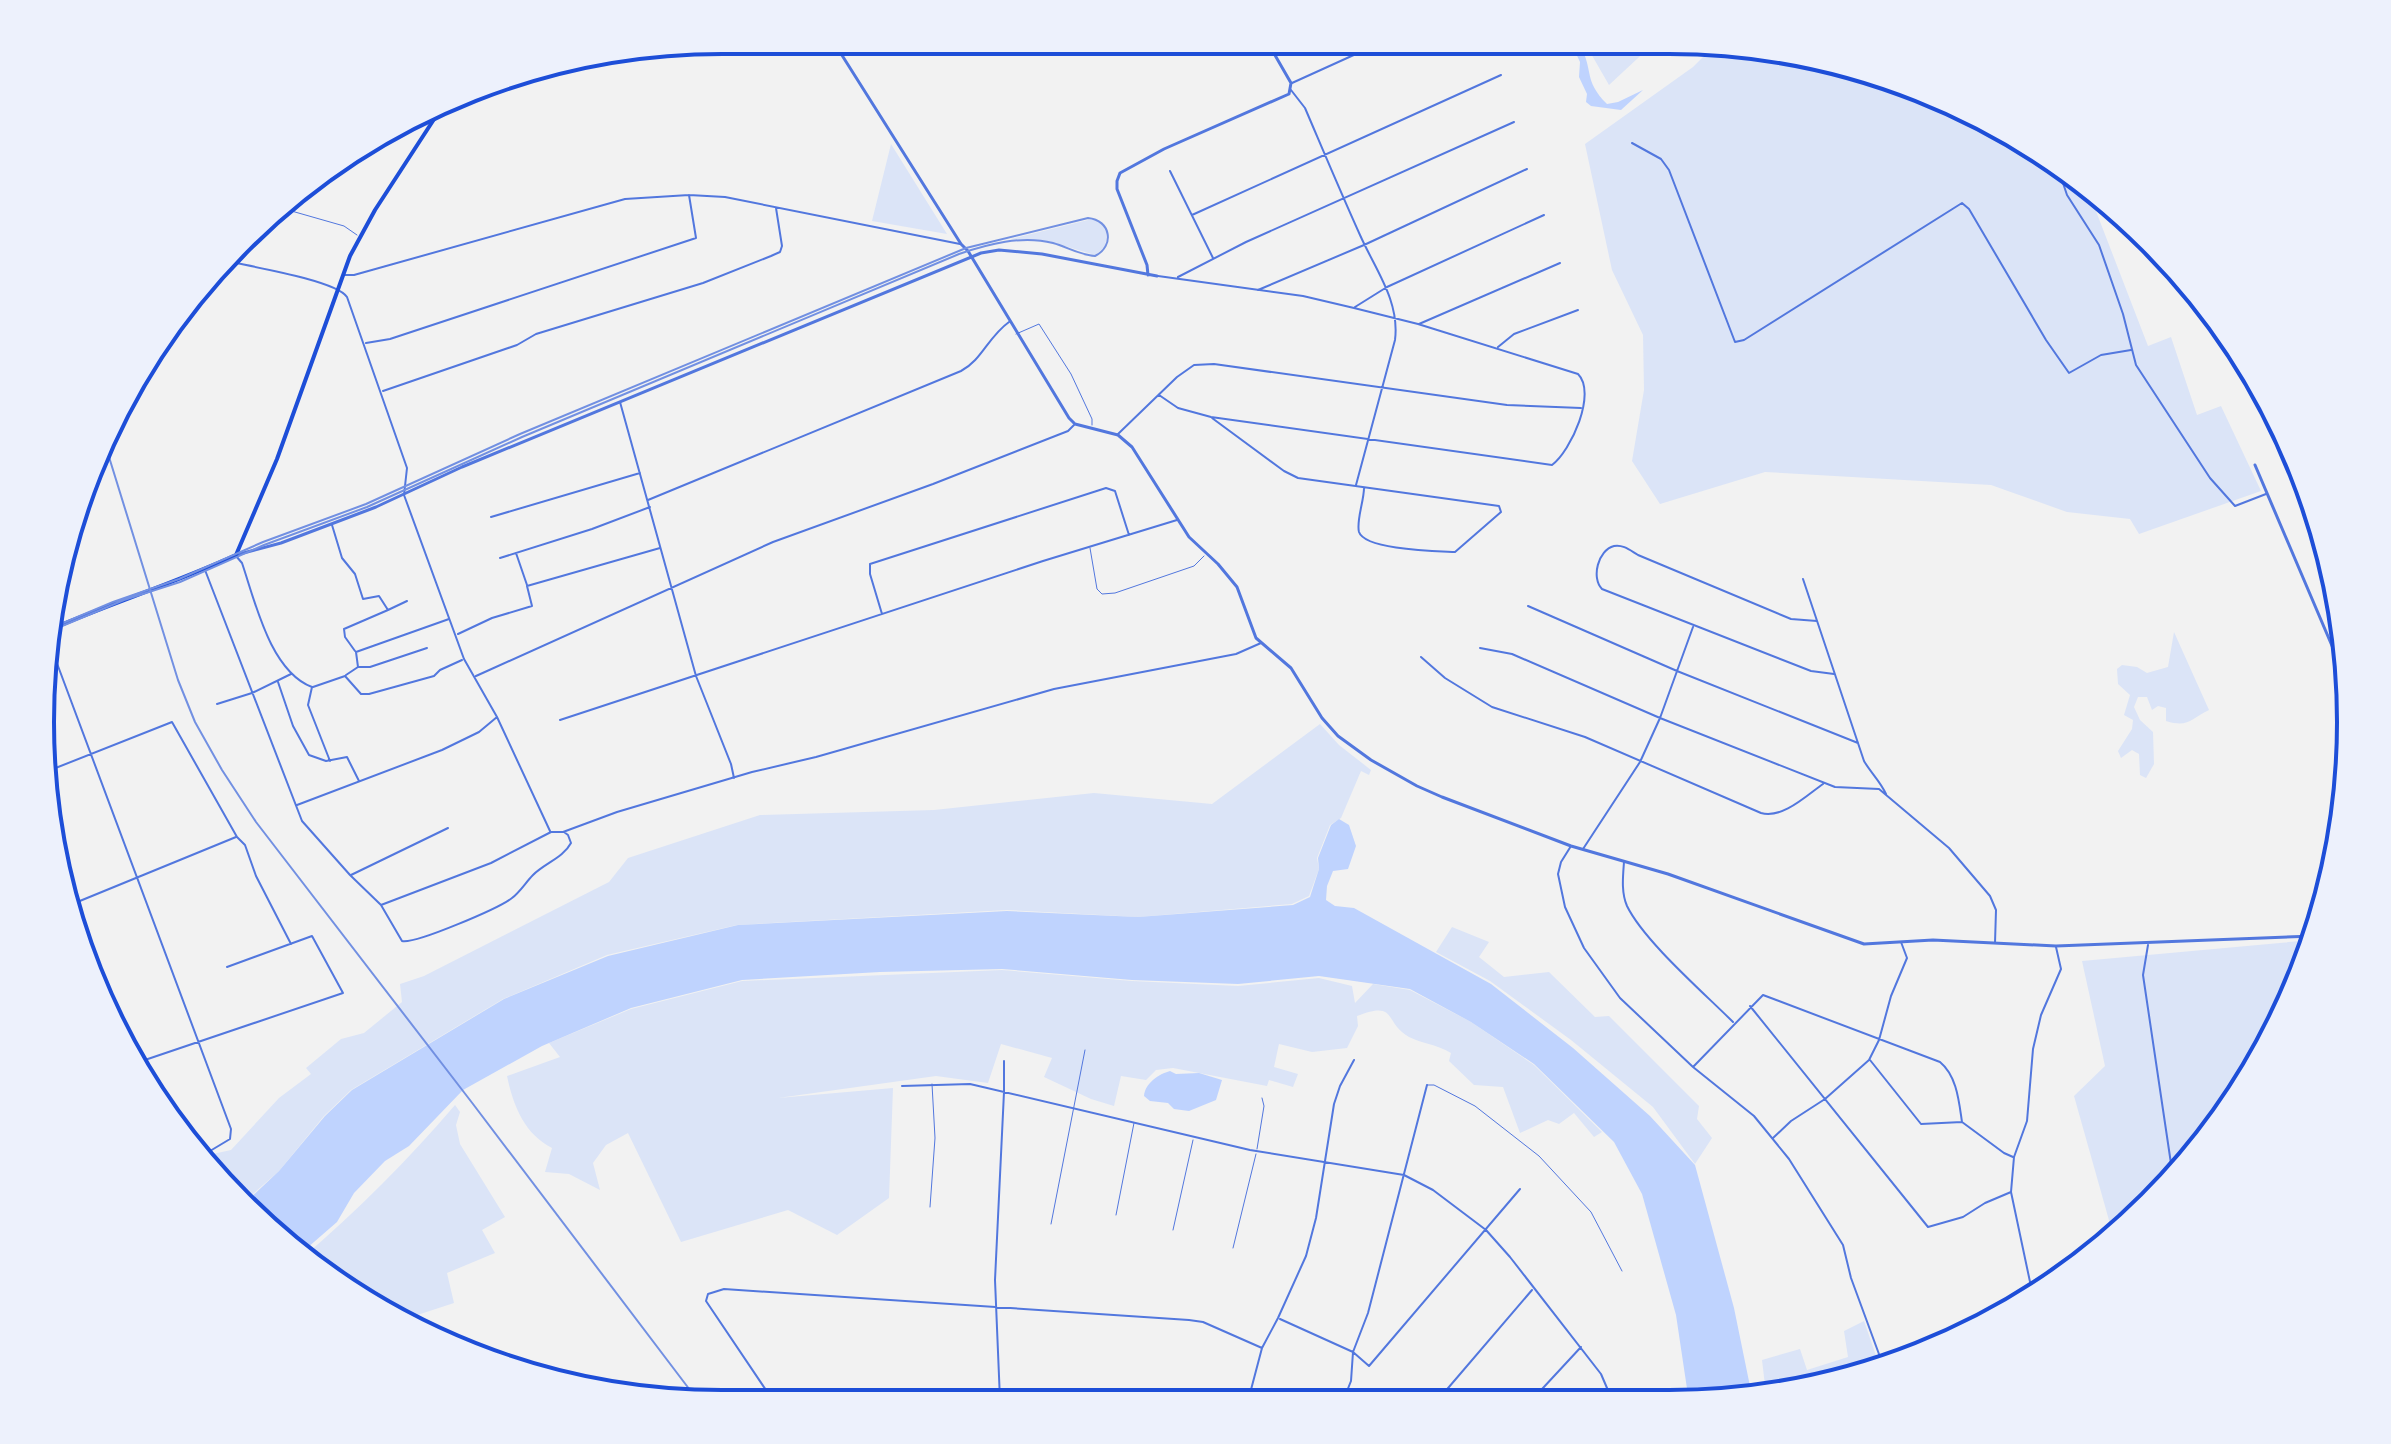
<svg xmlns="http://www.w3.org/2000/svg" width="2391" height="1444" font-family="'Alegreya Sans',sans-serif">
  <rect width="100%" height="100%" fill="#f2f2f2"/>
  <!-- green -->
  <path fill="#dbe4f7" d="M1586 45H1652L1609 85Z
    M1714 46H1758L1930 92 2084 181 2094 190 2089 193 2148 346 2171 337 2197 415 2221 406 2261 491 2139 534 2130 519 2067 512 1991 485 1765 472 1660 504 1632 461 1644 390 1643 335 1612 270 1585 144 1693 67Z
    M891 144 947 234 872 221Z
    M1092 219 1101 223 1107 233 1105 247 1095 255 1048 241 1011 239Z
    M2174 632 2209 710C2190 719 2189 728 2166 721V708L2158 706 2152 710 2147 697H2138L2134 707 2140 720 2153 732 2154 764 2146 778 2140 775 2139 754 2132 750 2121 758 2118 751 2132 729 2133 720 2124 715 2130 695 2118 684 2117 669 2122 665 2137 667 2147 673 2168 667Z
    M1320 724 1339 745 1371 770 1369 775 1361 771 1341 818 1330 825 1317 858 1319 869 1309 896 1292 904 1138 917 1007 910 737 925 607 955 503 999 351 1090 324 1116 279 1171 247 1199 208 1155 231 1150 279 1098 311 1074 306 1068 341 1039 364 1033 402 1002 400 984 424 976 609 882 628 858 760 815 934 810 1094 793 1212 804Z
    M1452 927 1489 942 1479 957 1504 977 1549 972 1595 1017 1609 1016 1699 1106 1697 1119 1712 1138 1695 1164 1653 1107 1571 1040 1490 981 1436 952Z
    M2312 940 2281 1023 2210 1137 2114 1238 2074 1096 2105 1066 2082 961Z
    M1002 970 1132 981 1238 986 1319 978 1352 986 1355 1003 1373 984 1410 990 1471 1022 1534 1065 1602 1132 1594 1137 1574 1113 1559 1124 1548 1120 1520 1133 1503 1087 1474 1085 1449 1061 1451 1053C1436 1044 1423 1044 1409 1037 1383 1022 1398 1000 1357 1016L1358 1026 1347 1048 1312 1052 1279 1044 1274 1067 1298 1074 1293 1087 1269 1080 1267 1086 1173 1068 1156 1070 1146 1080 1121 1076 1114 1106 1091 1099 1044 1077 1052 1058 1001 1044 988 1083 936 1076 778 1098 893 1088 889 1198 837 1235 788 1210 681 1242 628 1133 606 1145 593 1163 600 1190 569 1174 545 1172 552 1148C524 1134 513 1105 507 1076L560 1057 549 1043 631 1009 742 981Z
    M455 1105 460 1112 456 1125 460 1144 505 1217 482 1230 495 1253 447 1273 454 1303 405 1319 307 1263 302 1258C357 1211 408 1160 455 1105Z
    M1864 1321 1880 1367 1846 1381 1766 1394 1762 1360 1800 1349 1807 1370 1848 1357 1844 1331Z"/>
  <!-- water -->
  <path fill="#bfd3fe" d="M1572 45H1580C1594 71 1583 80 1607 104L1618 102 1643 90 1621 110 1591 106 1586 102 1587 94 1579 77 1580 62Z
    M1339 819 1349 825 1356 846 1348 869 1333 871 1327 886 1326 900 1335 906 1354 908 1491 984 1573 1048 1650 1116 1695 1165 1734 1308 1752 1396 1714 1403 1689 1402 1676 1315 1642 1194 1614 1142 1534 1064 1471 1022 1410 989 1319 976 1238 984 1132 980 1002 969 880 972 742 980 631 1008 542 1046 463 1090 409 1146 385 1161 354 1193 337 1222 299 1255 248 1200 279 1171 325 1116 352 1090 504 999 608 956 738 925 1007 911 1138 917 1293 905 1310 897 1319 869 1318 858 1331 825Z
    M1170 1071 1176 1074 1199 1073 1222 1080 1216 1100 1189 1111 1174 1109 1168 1103 1150 1101 1144 1096C1145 1083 1159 1074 1170 1071Z"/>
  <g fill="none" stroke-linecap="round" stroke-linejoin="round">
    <!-- service -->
    <path stroke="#5277de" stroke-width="1" d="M281 208 344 226 357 235
      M1016 334 1039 324 1071 374 1092 419V425
      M1090 548 1097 589 1102 594 1115 593 1194 566 1204 556
      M1427 1085H1434L1475 1106 1539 1156 1591 1212 1622 1271
      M1257 1149 1264 1106 1262 1098
      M930 1207 935 1138 932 1084
      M1116 1215 1134 1123
      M1051 1224 1085 1050
      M1173 1230 1193 1140
      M1233 1248 1256 1154"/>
    <!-- minor -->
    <path stroke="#5277de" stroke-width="2" d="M1292 83 1378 44
      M1291 90 1305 108C1323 150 1341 193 1360 235 1375 269 1400 301 1395 340L1356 485
      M1632 143 1661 159 1669 170 1735 342 1744 340 1962 203 1969 209 2046 340 2069 373 2101 355 2131 350
      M2057 165 2067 195 2099 245 2123 314 2136 365 2210 478 2235 506 2266 494
      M1170 171 1213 258
      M1192 215 1501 75
      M231 262C254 267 337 281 347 297L407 468 404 495 464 659 497 717 550 831
      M345 275H354L625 199 689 195 725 197 960 244
      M1158 276 1303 296 1354 308 1418 324 1578 374C1597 393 1571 451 1552 465L1211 417 1178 408 1159 395
      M1178 277 1246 242 1514 122
      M1258 290 1364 245 1527 169
      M1355 307 1387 287 1544 215
      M1419 324 1560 263
      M366 343 390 339 696 238 689 195
      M1498 347 1514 334 1578 310
      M383 391 517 345 536 334 703 283 771 256 780 252 782 246 776 208
      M620 402 696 676 731 764 734 778
      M1212 418 1284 471 1298 478 1499 506 1501 512 1455 552C1437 551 1365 550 1359 532 1356 521 1364 501 1364 488
      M1118 434 1177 377 1194 365 1214 364 1507 405 1581 408
      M648 500 961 371C982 360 988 337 1009 322
      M491 517 640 473
      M332 525 342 558 355 574 363 599 379 596 388 610 407 601
      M516 553 527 585
      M236 556 242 563C255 601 270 671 312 687L308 705 330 761
      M500 558 592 529 650 507
      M205 570 302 821 350 875 381 905 402 941C416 944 499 908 512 898 520 892 526 882 533 875 545 863 563 858 571 843L568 835 564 832
      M1803 579 1864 761C1871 773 1880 781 1886 794
      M1528 606 1677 671 1858 743
      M882 614 870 574V564L1106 488 1115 491 1129 535
      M1817 621 1791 619 1638 555C1631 551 1623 544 1614 546 1598 550 1591 578 1602 589L1811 671 1834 674
      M458 634 492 618 532 606 527 586 660 548
      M1480 648 1512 654 1660 718 1835 787 1879 789 1949 848 1990 896 1996 910 1995 943
      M52 650 231 1129 230 1139 205 1154
      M355 651 345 637 344 629 388 610
      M1421 657 1445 678 1492 707 1585 737 1761 813C1783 819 1807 795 1823 784
      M359 667H370L427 648
      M346 675 358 667 356 652 449 619
      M476 676 773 542 933 484 1068 431 1074 425
      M278 682 293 726 309 755 326 761 347 757 359 781
      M313 687 345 676 361 694H369L434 676 440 670 462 660
      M217 704 252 693 291 674
      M560 720 1043 561 1177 520
      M48 771 172 722 237 837 245 845 256 876 291 944
      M297 805 442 750 479 732 497 717
      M1571 846 1561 862 1558 874 1565 907 1584 948 1620 998 1693 1067 1754 1116 1789 1159 1843 1245 1851 1278 1883 1365
      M1583 849 1640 762 1660 718 1693 627
      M1624 862C1623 876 1621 892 1627 906 1644 941 1704 993 1733 1022
      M351 875 448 828
      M70 905 236 837
      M381 905 491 863 551 832H563L617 812 752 772 816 757 1054 689 1236 654 1261 643
      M2148 945 2143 975 2173 1177
      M1750 1006 1928 1227 1963 1217 1985 1203 2011 1192
      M1870 1060 1921 1124 1962 1122 2004 1153 2013 1157
      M136 1063 343 993 312 936 227 967
      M1694 1066 1763 995 1940 1062C1957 1076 1959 1102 1962 1122
      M902 1086 970 1084 1250 1150 1404 1175 1433 1190 1486 1230 1510 1257 1601 1374 1613 1402
      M1773 1138 1791 1121 1825 1099 1869 1060 1879 1040 1891 996 1907 958 1901 942
      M2033 1296 2011 1192 2014 1157 2027 1121 2033 1049 2041 1015 2061 969 2056 947
      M1280 1319 1353 1352 1369 1366 1520 1189
      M772 1399 706 1301 708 1294 724 1289 1189 1320 1203 1322 1262 1348
      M948 1399 999 1395
      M1000 1400 995 1280 1004 1092V1061
      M1248 1401 1262 1348 1278 1318 1306 1256 1316 1218 1334 1104 1340 1086 1354 1060
      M1343 1401 1351 1381 1353 1352 1368 1313 1427 1085
      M1437 1401 1532 1290
      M1530 1402 1581 1347"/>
    <!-- tertiary -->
    <path stroke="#5277de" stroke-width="3" d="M833 41 961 244 968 251 1069 418 1075 424 1118 435 1132 447 1189 537 1218 564 1237 587 1256 638 1291 668 1322 718 1338 736 1371 760 1417 786 1442 797 1571 846 1668 874 1864 944 1933 940 2056 946 2314 936
      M1148 275 1147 265 1117 189V181L1120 173 1164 149 1289 94 1291 83 1268 43
      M2255 465 2347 681
      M236 555 281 543 376 507 462 467 981 253 999 250 1042 254 1157 276"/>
    <!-- primary -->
    <path stroke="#1d4ed8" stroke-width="4" d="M56 627C115 602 177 582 236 555L277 459 350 256 375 210 440 110"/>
    <!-- tram -->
    <path stroke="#7290e2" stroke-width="2" d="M55 629 124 600 180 582 264 545 367 507 522 437 959 254C988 244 1022 235 1053 243 1067 247 1080 255 1095 256 1115 246 1111 220 1088 218L966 248 520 434 366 504 263 542 179 579 113 602 56 626"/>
    <!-- rail -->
    <path stroke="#7290e2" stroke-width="2" d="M105 444 178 680 195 722 222 770 256 822 473 1104 696 1398"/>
  </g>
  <!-- crop -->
  <path d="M0 0H2391V1444H0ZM722 54H1669A668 668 0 0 1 2337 722V722A668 668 0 0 1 1669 1390H722A668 668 0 0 1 54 722V722A668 668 0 0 1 722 54Z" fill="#edf1fc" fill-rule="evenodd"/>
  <path fill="none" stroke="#1d4ed8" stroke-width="4" d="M722 54H1669A668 668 0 0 1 2337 722V722A668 668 0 0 1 1669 1390H722A668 668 0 0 1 54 722V722A668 668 0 0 1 722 54Z"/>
</svg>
